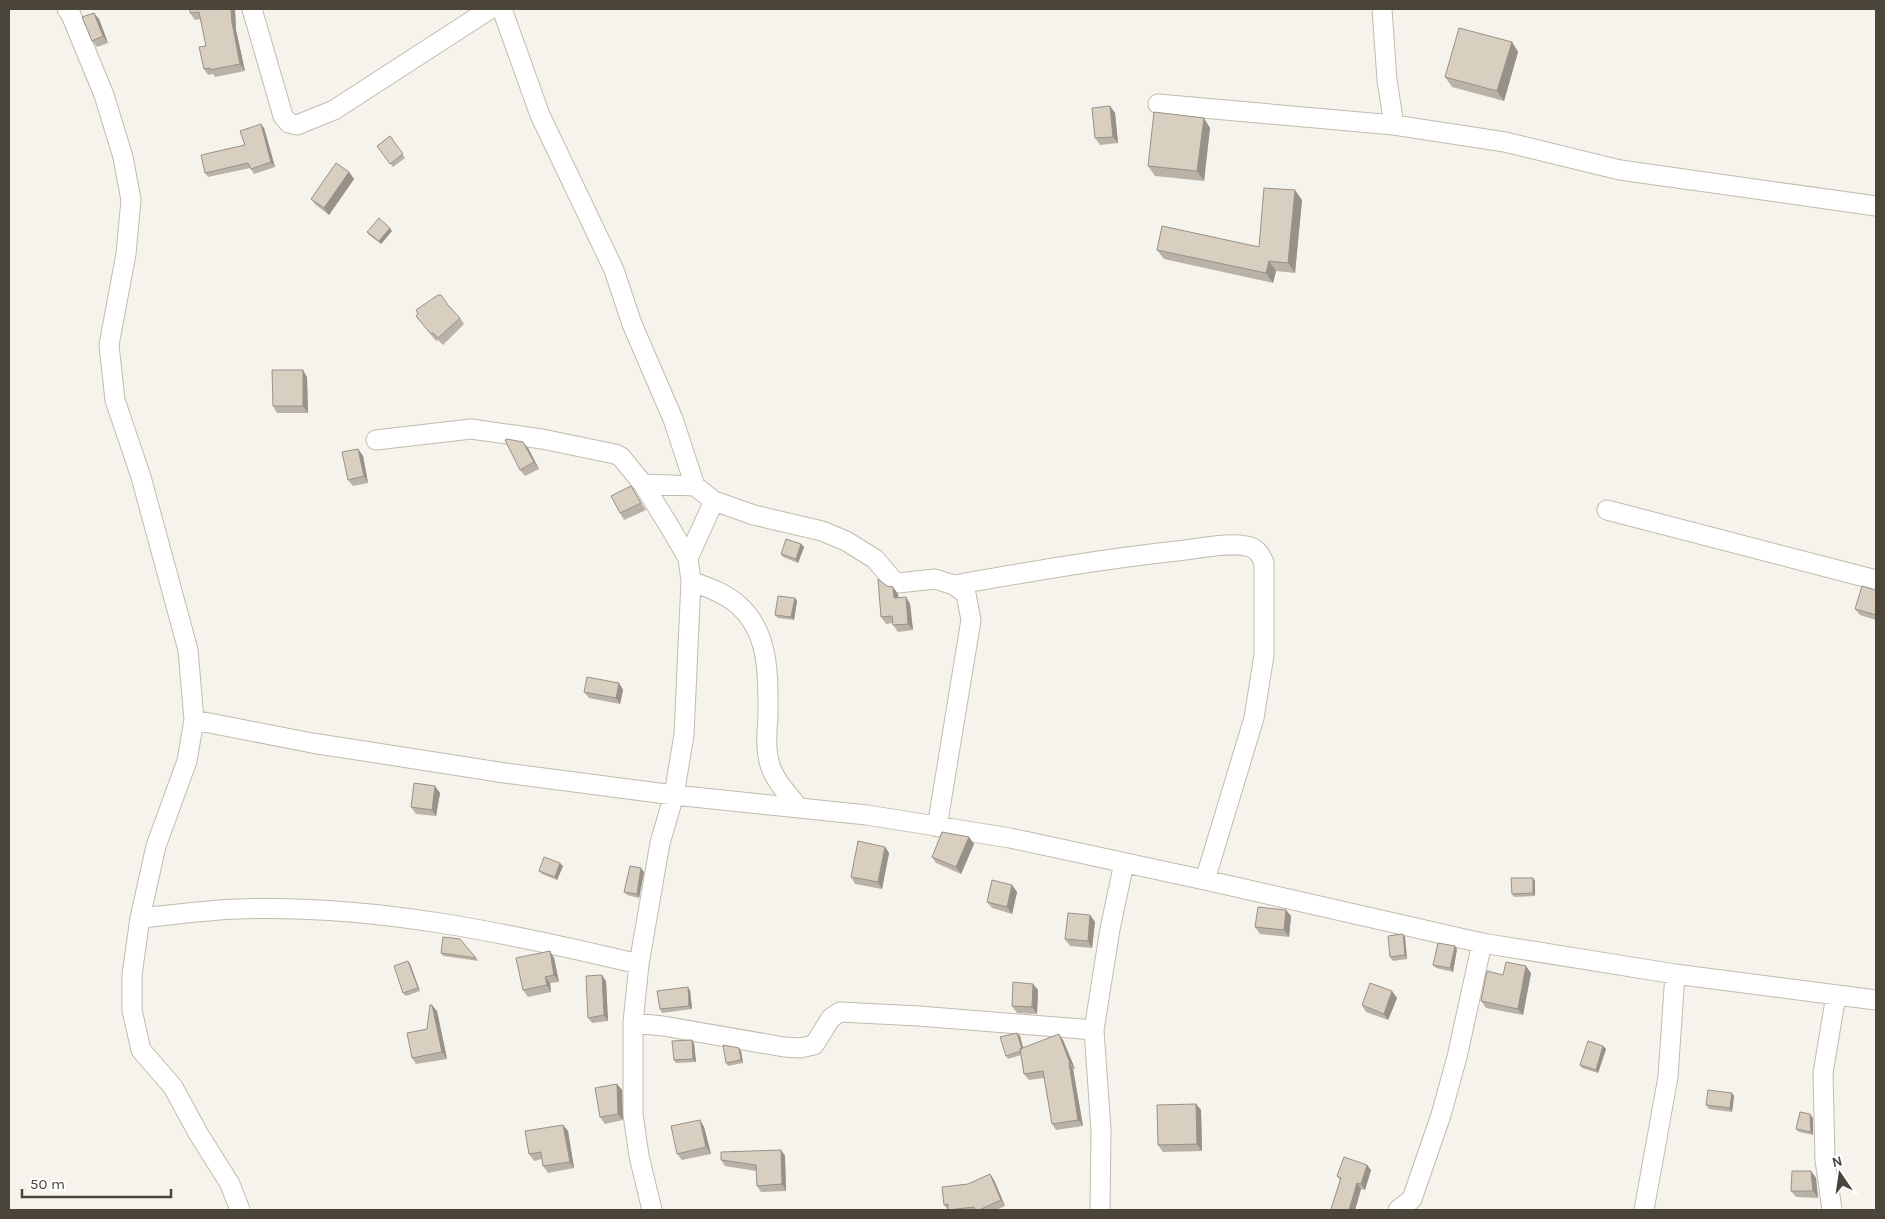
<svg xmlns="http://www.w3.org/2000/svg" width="1885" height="1219" font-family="Karla,sans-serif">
  <rect width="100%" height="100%" fill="#f6f3ec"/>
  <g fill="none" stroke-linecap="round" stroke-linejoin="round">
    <defs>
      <path id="street" d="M67 9 71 15 104 95 123 157 131 200 126 254 109 345 115 400 141 477 188 650 194 720 187 761 156 846 140 918 132 975V1010L141 1050 173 1087 198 1133 230 1184 240 1210
        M252 9 283 116 289 123 297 125 334 110 490 9
        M502 9 540 115 614 270 632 324 673 419 695 486 714 501 754 515 822 531 846 541 875 559 892 579 898 583 935 579 954 585 966 594 971 620 937 827
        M1382 9 1387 80 1394 125
        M1158 104 1394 125 1505 142 1620 170 1876 206
        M376 440 471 429 542 439 615 454 621 457 643 484 668 524 688 558 691 581 684 735 674 795 660 843 639 964 633 1023V1114L639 1156 652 1210
        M643 484 695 486
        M1607 510 1876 580
        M688 558 714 501
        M691 581C706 587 723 592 736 603 770 631 768 675 768 716 767 732 765 749 770 765 775 781 788 794 798 807
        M954 585C1028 572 1102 559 1177 551 1197 549 1226 542 1246 546 1255 547 1261 554 1264 563V655L1254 718 1205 880
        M194 720 312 743 505 773 674 795 867 815 1010 838 1205 880 1482 943 1675 974 1876 1000
        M140 918C173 915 206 910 238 909 373 904 508 933 639 964
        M633 1023 663 1026 784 1047 800 1048 814 1045 831 1018 840 1012 919 1016 1094 1030
        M1100 1210 1101 1130 1094 1030 1110 929 1124 863
        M1398 1210 1412 1199 1441 1115 1457 1057 1482 943
        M1644 1210 1668 1077 1675 974
        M1832 1210 1825 1160 1823 1073 1836 995"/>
    </defs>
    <!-- street casing -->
    <use href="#street" stroke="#c2bbae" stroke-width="21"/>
    <!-- street -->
    <use href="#street" stroke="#fff" stroke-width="19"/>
  </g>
  <!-- wall -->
  <path fill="#bab2a6" d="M235 9 236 30 245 71 215 77 213 74 208 75 204 69 206 46 201 19 195 20 190 13Z
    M94 13 99 19 108 43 97 47 92 41Z
    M1512 42 1518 52 1504 101 1452 87 1445 77Z
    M1110 106 1115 113 1118 143 1100 145 1095 138Z
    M264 128 275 167 254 174 250 168 208 177 205 173 245 145Z
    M1210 128 1204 181 1155 176 1148 166Z
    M390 136 405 158 393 167 377 146Z
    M349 172 354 179 329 215 316 205 311 199Z
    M1302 200 1295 273 1276 271 1273 283 1164 259 1157 250 1259 247Z
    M392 231 381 244 369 235 367 232Z
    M449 307 460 318 464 324 443 345 438 340 436 341 416 316Z
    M307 377 308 413H277L273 406Z
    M528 448 539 469 525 476 520 470Z
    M358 449 363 456 368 483 353 486 348 480Z
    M635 493 646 510 624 520 620 513Z
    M801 544 804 547 798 563 783 557 781 554Z
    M887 586 893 587 898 594V598L906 597 910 604 913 630 898 632 893 625V623L886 624 881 617Z
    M1876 590V620L1860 615 1855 609Z
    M795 598 797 601 794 620 778 618 775 615Z
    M619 683 623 690 620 704 589 698 584 692Z
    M440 793 436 816 416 814 411 807Z
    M969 837 974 844 961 874 936 863 932 857Z
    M885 847 889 853 882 889 855 884 851 877Z
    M563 866 557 880 542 874 539 871Z
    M644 872 639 898 627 895 624 892Z
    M1533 878 1535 881V896L1514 897 1512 894Z
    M1012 885 1017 892 1012 914 992 908 987 902Z
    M1286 910 1291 916 1289 937 1260 934 1255 927Z
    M1090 915 1095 922 1092 948 1070 946 1065 939Z
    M1405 937 1407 959 1393 961 1390 957Z
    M1457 949 1453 972 1436 968 1433 965Z
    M441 953 476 958 479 961 443 956Z
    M554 958 559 982 550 983 551 992 528 997 523 990Z
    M408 961 410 964 420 991 406 996 403 993Z
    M1531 973 1523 1015 1486 1008 1481 1001 1503 975Z
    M606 981 608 1021 592 1023 588 1018Z
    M1033 984 1038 990 1037 1014 1017 1013 1012 1006Z
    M690 990 692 1009 662 1013 660 1009Z
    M1397 998 1388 1020 1366 1012 1362 1005Z
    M437 1011 447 1059 416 1064 412 1058Z
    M1017 1033 1020 1036 1023 1048 1063 1040 1075 1069H1073L1083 1126 1056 1130 1052 1124 1044 1078 1029 1080 1024 1074 1021 1055 1008 1059 1006 1056Z
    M694 1043 696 1062 676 1063 674 1060Z
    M1603 1046 1606 1049 1598 1073 1582 1068 1580 1065Z
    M741 1051 743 1063 728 1066 726 1063Z
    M617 1084 622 1090 623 1120 605 1124 600 1117Z
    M1734 1096 1732 1112 1709 1109 1706 1105Z
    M1196 1104 1201 1110 1202 1151 1163 1152 1158 1145Z
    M1813 1118V1135L1799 1132 1796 1129Z
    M700 1120 704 1127 711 1154 682 1160 677 1154Z
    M563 1125 568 1131 574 1168 548 1173 543 1166 542 1159 534 1161 529 1154Z
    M781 1150 785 1156 786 1191 761 1192 757 1186 756 1171 725 1166 721 1160Z
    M1367 1165 1371 1170 1365 1190 1361 1189 1355 1210H1332L1331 1209 1340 1180 1337 1176Z
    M1811 1171 1816 1178 1818 1198 1796 1197 1791 1191Z
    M990 1174 994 1180 1005 1206 996 1210H948L944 1205 968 1184Z"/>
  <!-- shaded-wall -->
  <path fill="#979187" d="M231 9H235L236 30 245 71 240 64 232 23Z
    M94 13 99 19 108 43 103 36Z
    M1512 42 1518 52 1504 101 1497 91Z
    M1110 106 1115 113 1118 143 1113 137Z
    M1204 118 1210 128 1204 181 1197 171Z
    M261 124 264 128 275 167 271 162Z
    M349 172 354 179 329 215 324 208Z
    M1295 190 1302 200 1295 273 1288 263Z
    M390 228 392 231 381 244 379 241Z
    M1269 261 1276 271 1273 283 1266 273Z
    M303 370 307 377 308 413 303 406Z
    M523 442 528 448 539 469 534 462Z
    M358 449 363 456 368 483 364 476Z
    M801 544 804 547 798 563 796 559Z
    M893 587 898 594 899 605 894 598Z
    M906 597 910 604 913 630 908 624Z
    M795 598 797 601 794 620 791 617Z
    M619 683 623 690 620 704 616 698Z
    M435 786 440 793 436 816 432 810Z
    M969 837 974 844 961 874 956 867Z
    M885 847 889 853 882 889 878 882Z
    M560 863 563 866 557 880 555 877Z
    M641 868 644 872 639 898 637 894Z
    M1533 878 1535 881V896L1533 893Z
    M1012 885 1017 892 1012 914 1007 907Z
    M1286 910 1291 916 1289 937 1284 930Z
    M1090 915 1095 922 1092 948 1088 941Z
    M1403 934 1405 937 1407 959 1405 955Z
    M1455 946 1457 949 1453 972 1450 968Z
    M550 951 554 958 559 982 554 975Z
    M408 961 410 964 420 991 418 988Z
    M1526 966 1531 973 1523 1015 1518 1009Z
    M602 975 606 981 608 1021 604 1015Z
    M545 977 550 983 551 992 547 985Z
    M1033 984 1038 990 1037 1014 1032 1007Z
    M688 987 690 990 692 1009 689 1006Z
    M1392 991 1397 998 1388 1020 1384 1014Z
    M432 1005 437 1011 447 1059 442 1052Z
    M1017 1033 1020 1036 1025 1054 1023 1051Z
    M1059 1034 1063 1040 1075 1069 1070 1063Z
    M692 1040 694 1043 696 1062 693 1059Z
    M1603 1046 1606 1049 1598 1073 1596 1070Z
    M739 1048 741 1051 743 1063 741 1060Z
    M1069 1063 1073 1069 1083 1126 1078 1120Z
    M617 1084 622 1090 623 1120 618 1114Z
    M1732 1093 1734 1096 1732 1112 1730 1108Z
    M1196 1104 1201 1110 1202 1151 1197 1144Z
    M1810 1114 1813 1118V1135L1811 1132Z
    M700 1120 704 1127 711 1154 706 1147Z
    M563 1125 568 1131 574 1168 570 1162Z
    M781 1150 785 1156 786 1191 782 1184Z
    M1367 1165 1371 1170 1365 1190 1361 1184Z
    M1811 1171 1816 1178 1818 1198 1813 1191Z
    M990 1174 994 1180 1005 1206 1001 1200Z
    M1357 1183 1361 1189 1355 1210H1349Z"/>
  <!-- building -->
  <path fill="#d8cfc1" stroke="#979187" d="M190 9H231L232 23 240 64 210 70V68L204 69 199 47 206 46 199 12 190 13Z
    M94 13 103 36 92 41 82 17Z
    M1459 28 1512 42 1497 91 1445 77Z
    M1110 106 1113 137 1095 138 1092 108Z
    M1154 112 1204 118 1197 171 1148 166Z
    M261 124 271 162 251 169 248 163 205 173 201 155 245 145 240 131Z
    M390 136 403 154 390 164 377 146Z
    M336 163 349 172 324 208 311 199Z
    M1264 188 1295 190 1288 263 1269 261 1266 273 1157 250 1162 226 1259 247Z
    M379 218 390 228 379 241 367 232Z
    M438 295H441L448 305 460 318 438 338 433 333 431 334 416 316 418 314 416 310Z
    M272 370H303V406H273Z
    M507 439 523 442 534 462 520 470 505 440Z
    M358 449 364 476 348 480 342 452Z
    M631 486 641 503 620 513 611 496Z
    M786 539 801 544 796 559 781 554Z
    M878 579 887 586 893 587 894 598 906 597 908 624 893 625 892 616 881 617Z
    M1862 586 1876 590V615L1855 609Z
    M778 596 795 598 791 617 775 615Z
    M587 677 619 683 616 698 584 692Z
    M414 783 435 786 432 810 411 807Z
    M942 832 969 837 956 867 932 857Z
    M858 841 885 847 878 882 851 877Z
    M544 857 560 863 555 877 539 871Z
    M630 866 641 868 637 894 624 892Z
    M1511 878H1533V893L1512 894Z
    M992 880 1012 885 1007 907 987 902Z
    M1258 907 1286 910 1284 930 1255 927Z
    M1068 913 1090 915 1088 941 1065 939Z
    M1403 934 1405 955 1390 957 1388 936Z
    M443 937 460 939 476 958 441 953Z
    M1438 943 1455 946 1450 968 1433 965Z
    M550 951 554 975 545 977 547 985 523 990 516 958Z
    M408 961 418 988 403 993 394 966Z
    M1506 962 1526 966 1518 1009 1481 1001 1487 971 1503 975Z
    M602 975 604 1015 588 1018 586 976Z
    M1013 982 1033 984 1032 1007 1012 1006Z
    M1370 983 1392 991 1384 1014 1362 1005Z
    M688 987 689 1006 660 1009 657 991Z
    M430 1005H432L442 1052 412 1058 407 1033 427 1029Z
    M1017 1033 1022 1049H1020L1021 1051 1006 1056 1000 1037Z
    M1059 1034 1070 1063H1069L1078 1120 1052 1124 1043 1071 1024 1074 1020 1049Z
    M692 1040 693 1059 674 1060 672 1041Z
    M1588 1041 1603 1046 1596 1070 1580 1065Z
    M723 1045 739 1048 741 1060 726 1063Z
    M617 1084 618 1114 600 1117 595 1088Z
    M1708 1090 1732 1093 1730 1108 1706 1105Z
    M1196 1104 1197 1144 1158 1145 1157 1105Z
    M1800 1112 1810 1114 1811 1132 1796 1129Z
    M700 1120 706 1147 677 1154 671 1126Z
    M563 1125 570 1162 543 1166 541 1152 529 1154 525 1131Z
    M781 1150 782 1184 757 1186 756 1165 721 1160V1152Z
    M1344 1157 1367 1165 1361 1184 1357 1183 1349 1210H1334L1331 1209 1341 1178 1337 1176Z
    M1792 1171H1811L1813 1191H1791Z
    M990 1174 1001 1200 979 1210H975L974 1207 948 1210V1204L944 1205 942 1187 968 1184Z"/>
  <!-- border -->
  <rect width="1885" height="1219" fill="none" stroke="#4b4439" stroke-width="20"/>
  <!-- north arrow -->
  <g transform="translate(1840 1174) rotate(347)" stroke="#ffffff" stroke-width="4" paint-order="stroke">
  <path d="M0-4L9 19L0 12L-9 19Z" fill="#4b4439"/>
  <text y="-8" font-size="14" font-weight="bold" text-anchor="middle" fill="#4b4439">N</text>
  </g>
  <!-- scale -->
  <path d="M22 1189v8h149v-8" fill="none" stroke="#4b4439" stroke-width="2.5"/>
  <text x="30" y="1189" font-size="15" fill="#4b4439" stroke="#ffffff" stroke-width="4" paint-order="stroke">50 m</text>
</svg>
